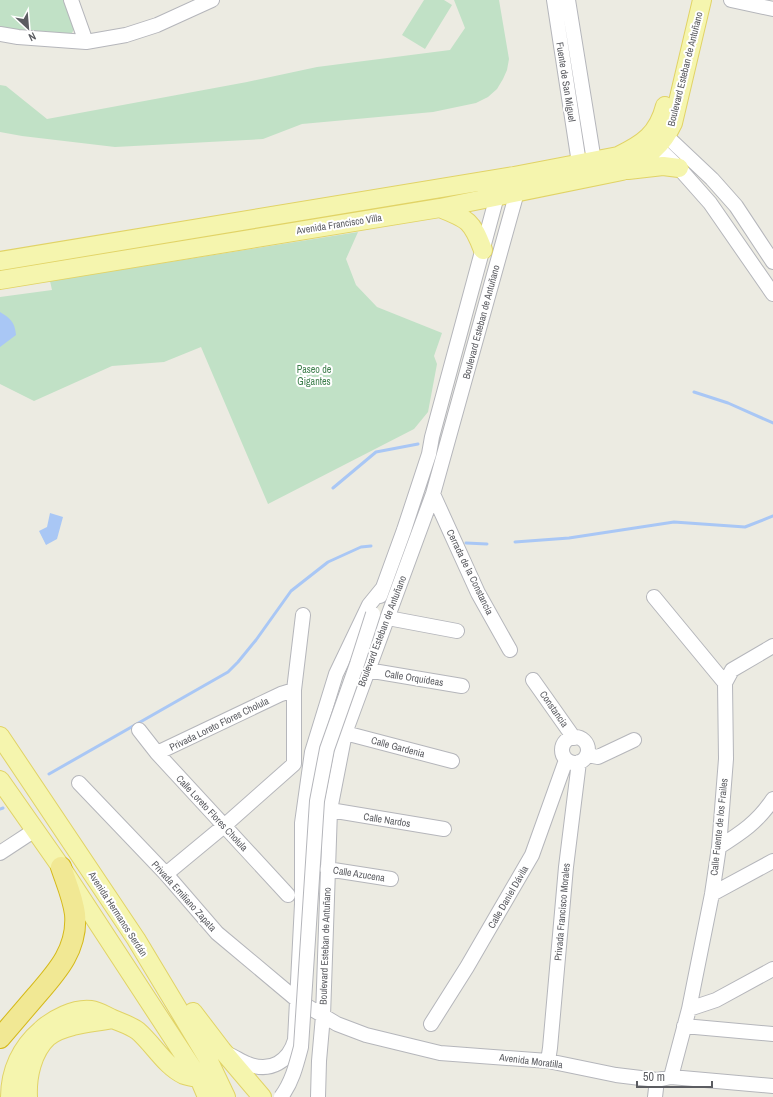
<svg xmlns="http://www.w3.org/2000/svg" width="773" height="1097" font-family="'Archivo Narrow',sans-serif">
  <rect width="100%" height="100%" fill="#ecebe2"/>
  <!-- green -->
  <path fill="#c1e1c6" d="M0 0H68L75 27 72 33 65 36 5 28 0 26Z
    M424 0H444L452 5 425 49 402 35Z
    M454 0H499L509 59 507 70 503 79 497 89 488 97 476 103 433 112 302 124 263 139 115 147 22 136 0 132V85L6 86 47 119 247 82 317 67 450 50 465 28Z
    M358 232 346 259 356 285 377 307 442 333 434 356 437 364 428 412 414 429 268 504 201 347 164 362 112 366 34 401 0 384V297L52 290 50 281Z"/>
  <!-- water -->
  <path fill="#a9c7f5" d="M0 312C10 318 15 322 16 335L0 347Z
    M50 513 63 517 57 539 46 545 39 531 47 527Z"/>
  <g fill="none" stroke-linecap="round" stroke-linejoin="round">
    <!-- stream -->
    <path stroke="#a9c7f5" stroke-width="3" d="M694 392 728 403 773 423
      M333 488 376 452 418 444
      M515 542 569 538 674 522 745 527 773 516
      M466 543 487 544
      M49 774 228 672 238 662 256 640 291 591 328 562 361 547 371 546
      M0 809 3 808"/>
    <defs>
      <path id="minor" d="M71 0 86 42
        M554 0 579 163
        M568 0 594 161
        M731 0 773 9
        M0 34 18 37 86 42 126 35 157 25 212 0
        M659 129 712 179 736 206 773 262
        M649 139 679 168 710 203 773 294
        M433 494 478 593 510 650
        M380 596 404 530 429 454 432 437 497 196 495 189
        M654 597 725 683 726 759 719 847 712 894 689 1009 671 1077
        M388 618 457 631
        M367 670 462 686
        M533 680 574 738
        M725 683 732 670 773 646
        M294 690 303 615
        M139 730 157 753 288 895
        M345 733 452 761
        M562 750a13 13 0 1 1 26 0a13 13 0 1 1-26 0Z
        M157 753 281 694 294 690V764L224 826 166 874
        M587 755 598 757 634 740
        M79 783 166 874 217 933 297 1000 337 1024 366 1035 440 1053 548 1061 616 1075 657 1080 671 1077 773 1086
        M330 810 444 829
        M719 847C741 833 758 822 773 799
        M0 853 35 830
        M327 869 391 879
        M712 894 773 861
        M689 1009 716 1000 773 969
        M431 1024 467 967 532 855 566 760
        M684 1026 773 1034
        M228 1054C235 1057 242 1062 248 1064 271 1073 289 1061 295 1040L302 904V823L312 752 336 674 369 605 382 589
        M548 1061 550 1048 566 867 579 762
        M318 1097 319 1061 323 1016 330 810 345 733 433 494 517 192 515 185
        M655 1097 657 1080"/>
      <path id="major" d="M628 170 663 166 679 168
        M440 208C468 219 472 221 483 250
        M0 261 514 176 618 156C643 144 658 134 665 106
        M0 280 440 208 622 171C645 157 661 149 673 123L702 0
        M0 736 136 939 207 1057 226 1097
        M0 780 61 867 199 1078 207 1097
        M193 1012 222 1050 262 1097
        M10 1097C10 1071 21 1047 41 1030 53 1019 74 1008 91 1010 99 1011 106 1016 113 1019 122 1023 130 1025 138 1031 154 1045 165 1066 184 1075 189 1077 194 1077 199 1078
        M28 1097C27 1077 32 1052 48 1037 54 1032 65 1028 73 1026 86 1022 99 1022 112 1019"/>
      <path id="highway" d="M0 1038C12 1024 24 1010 36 996 57 972 78 949 75 914 73 898 66 882 61 867"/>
    </defs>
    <!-- minor casing -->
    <use href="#minor" stroke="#b5b6bb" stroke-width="16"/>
    <!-- major casing -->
    <use href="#major" stroke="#e1d366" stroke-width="20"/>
    <!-- highway casing -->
    <use href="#highway" stroke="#d5b919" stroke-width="22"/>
    <!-- minor -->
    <use href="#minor" stroke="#fff" stroke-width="14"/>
    <!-- major -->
    <use href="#major" stroke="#f5f5ae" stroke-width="18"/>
    <!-- highway -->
    <use href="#highway" stroke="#f1e894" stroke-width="20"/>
    <defs>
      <path id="minor-bridge" d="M281 1097C292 1082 296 1066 301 1047L317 801 327 749 357 664 373 614"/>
    </defs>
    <!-- minor-bridge casing -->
    <use href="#minor-bridge" stroke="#b5b6bb" stroke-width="16" stroke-linecap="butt"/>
    <!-- minor-bridge -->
    <use href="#minor-bridge" stroke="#fff" stroke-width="14"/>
  </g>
  <g text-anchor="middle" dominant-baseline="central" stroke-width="4" stroke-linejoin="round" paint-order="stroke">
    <!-- street labels -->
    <g font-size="10" fill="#5b5c61" stroke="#fff">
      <text transform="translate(685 69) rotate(-76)">Boulevard Esteban de Antuñano</text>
      <text transform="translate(566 82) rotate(81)">Fuente de San Miguel</text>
      <text transform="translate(339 224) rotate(-9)">Avenida Francisco Villa</text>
      <text transform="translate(481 322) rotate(-75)">Boulevard Esteban de Antuñano</text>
      <text transform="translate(470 572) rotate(64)">Cerrada de la Constancia</text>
      <text transform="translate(382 631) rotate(-69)">Boulevard Esteban de Antuñano</text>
      <text transform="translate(414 678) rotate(9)">Calle Orquídeas</text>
      <text transform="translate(554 709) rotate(55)">Constancia</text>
      <text transform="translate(219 724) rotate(-26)">Privada Loreto Flores Cholula</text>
      <text transform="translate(398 747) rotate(15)">Calle Gardenia</text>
      <text transform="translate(212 813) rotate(47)">Calle Loreto Flores Cholula</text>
      <text transform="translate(387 820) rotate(9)">Calle Nardos</text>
      <text transform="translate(719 827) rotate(-84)">Calle Fuente de los Frailes</text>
      <text transform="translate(359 874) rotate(9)">Calle Azucena</text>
      <text transform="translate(184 896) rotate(48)">Privada Emiliano Zapata</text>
      <text transform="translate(508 897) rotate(-60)">Calle Daniel Dávila</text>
      <text transform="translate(562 912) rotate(-85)">Privada Francisco Morales</text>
      <text transform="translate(118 914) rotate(57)">Avenida Hermanos Serdán</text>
      <text transform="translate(325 946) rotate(-88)">Boulevard Esteban de Antuñano</text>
      <text transform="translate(531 1061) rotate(7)">Avenida Moratilla</text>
    </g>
    <!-- park labels -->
    <g font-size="10" fill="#3d7e4b" stroke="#fff">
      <text x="314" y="369">Paseo de<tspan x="314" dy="12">Gigantes</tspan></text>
    </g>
  </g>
  <!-- north arrow -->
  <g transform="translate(28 28) rotate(154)" stroke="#ffffff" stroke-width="3" paint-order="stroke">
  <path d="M0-3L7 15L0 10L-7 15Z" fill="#5b5c61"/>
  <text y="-6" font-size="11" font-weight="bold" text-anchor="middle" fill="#5b5c61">N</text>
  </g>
  <!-- scale -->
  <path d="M637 1081v6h75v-6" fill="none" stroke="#5b5c61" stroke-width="2"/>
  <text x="643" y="1081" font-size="12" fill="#5b5c61" stroke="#ffffff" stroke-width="3" paint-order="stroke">50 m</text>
</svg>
